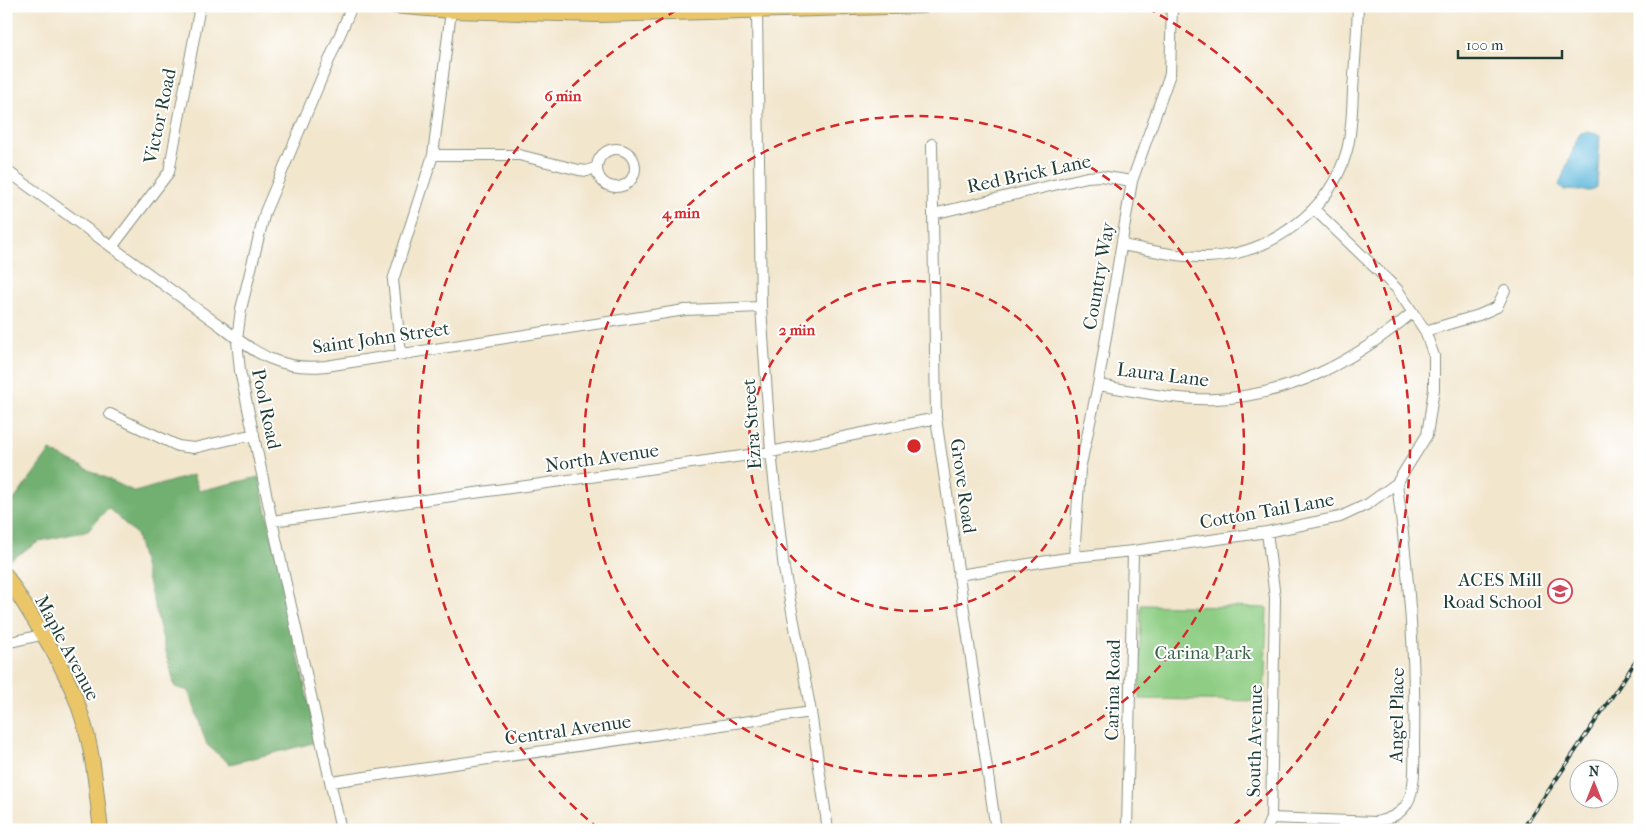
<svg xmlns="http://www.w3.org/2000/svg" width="1646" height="836" font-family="'IM FELL French Canon',serif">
  <rect width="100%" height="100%" fill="#fff"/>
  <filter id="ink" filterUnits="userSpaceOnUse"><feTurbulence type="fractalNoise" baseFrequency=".02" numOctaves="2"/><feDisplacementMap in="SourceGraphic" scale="10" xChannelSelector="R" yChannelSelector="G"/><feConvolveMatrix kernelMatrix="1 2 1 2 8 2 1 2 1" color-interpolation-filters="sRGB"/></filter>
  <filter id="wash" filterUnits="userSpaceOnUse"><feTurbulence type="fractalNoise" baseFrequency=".0096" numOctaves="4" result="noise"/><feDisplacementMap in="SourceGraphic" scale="20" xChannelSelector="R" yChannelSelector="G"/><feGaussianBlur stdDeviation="1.12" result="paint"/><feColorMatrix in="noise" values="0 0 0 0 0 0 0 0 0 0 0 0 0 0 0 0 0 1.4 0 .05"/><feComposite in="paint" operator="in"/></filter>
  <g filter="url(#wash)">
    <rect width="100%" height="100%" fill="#f2e6cd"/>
    <!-- green -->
    <path fill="#8ecd83" stroke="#56855c" d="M1141 605 1267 608 1264 701 1139 699Z"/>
    <!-- forest -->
    <path fill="#72b071" stroke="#487652" d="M50 451 135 492 193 475 199 491 259 477 317 742 230 764 207 745 189 691 175 687 136 534 108 508 87 531 40 541 7 562 6 511Z"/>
    <!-- water -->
    <path fill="#5cb6da" stroke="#3e7a87" d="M1588 132 1600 135 1597 187 1590 191 1563 190 1559 185 1578 137 1581 133Z"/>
  </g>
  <g filter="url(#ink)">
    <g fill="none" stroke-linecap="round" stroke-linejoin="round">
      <defs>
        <path id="minor" d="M757 11 761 307 771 452 784 569 811 712 828 830
          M932 144 936 418 996 830
          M597 168a19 19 0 1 1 38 0a19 19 0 1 1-38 0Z
          M433 155H519L579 170 587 171 597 167
          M6 170 222 327C255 354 282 371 326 366L685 310 761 307
          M933 214 1087 177 1100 176 1132 181
          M1122 245C1150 250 1181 258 1209 257 1270 254 1331 211 1347 150 1352 131 1352 110 1353 90 1355 62 1357 34 1358 6
          M112 247 169 172 200 6
          M1425 331 1479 315 1497 307 1505 290
          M401 354 393 280 433 155 451 11
          M1098 385C1136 391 1176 401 1216 399 1292 395 1354 361 1412 313
          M110 414 178 446 194 448 254 434
          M272 521 771 452 936 418
          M1074 557 1080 469 1098 385 1132 181 1170 74 1172 6
          M958 575 1074 557 1133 551 1267 532 1340 517 1368 504 1397 483 1427 435 1434 389V356L1425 331 1397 289 1314 209
          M6 643 41 635
          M331 782 811 712
          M1271 818 1376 822C1385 820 1396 817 1403 809 1417 795 1414 761 1414 742 1416 655 1408 570 1397 483
          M341 830 272 521 240 371 237 340 241 309 265 212 352 6
          M1127 830 1133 551
          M1266 830 1271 818 1275 598 1267 532"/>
        <path id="major" d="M393 6 451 11 599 15 924 6
          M6 575C33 620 67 666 82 717 94 753 96 792 101 830"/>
      </defs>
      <!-- minor casing -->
      <use href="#minor" stroke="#889280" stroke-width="12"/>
      <!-- major casing -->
      <use href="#major" stroke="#889280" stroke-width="16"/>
      <!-- minor -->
      <use href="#minor" stroke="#fff" stroke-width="10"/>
      <!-- major -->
      <use href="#major" stroke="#ebc669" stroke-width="14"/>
      <defs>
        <path id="rail" d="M1522 830 1640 655"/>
      </defs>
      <!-- rail casing -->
      <use href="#rail" stroke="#1f3d34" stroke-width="4"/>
      <!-- rail -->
      <use href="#rail" stroke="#fff" stroke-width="2" stroke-dasharray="5.5" stroke-linecap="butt"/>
    </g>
  </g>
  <!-- distance rings -->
  <g fill="none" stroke="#d62828" stroke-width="2.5" stroke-dasharray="9 6">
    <circle cx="914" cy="446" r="165"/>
    <circle cx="914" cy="446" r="330"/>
    <path d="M599 829A496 496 0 0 1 681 8M1147 8A496 496 0 0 1 1229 829"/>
  </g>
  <!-- icons -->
  <defs>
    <symbol id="school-ring" viewBox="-11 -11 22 22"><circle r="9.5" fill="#fff" stroke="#d1495b" stroke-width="1.5"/><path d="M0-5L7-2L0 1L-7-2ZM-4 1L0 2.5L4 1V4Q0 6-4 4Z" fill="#d1495b"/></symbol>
  </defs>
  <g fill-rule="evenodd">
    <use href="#school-ring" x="1546" y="577" width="28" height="28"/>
  </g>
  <g text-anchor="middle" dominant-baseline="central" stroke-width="4" stroke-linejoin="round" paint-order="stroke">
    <!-- street labels -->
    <g font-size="19" fill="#1f3d34" stroke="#fff">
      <text transform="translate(160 116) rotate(-78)">Victor Road</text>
      <text transform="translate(1029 174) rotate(-12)">Red Brick Lane</text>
      <text transform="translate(1099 276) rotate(-80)">Country Way</text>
      <text transform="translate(381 338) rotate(-8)">Saint John Street</text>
      <text transform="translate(1163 375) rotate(7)">Laura Lane</text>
      <text transform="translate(266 409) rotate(78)">Pool Road</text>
      <text transform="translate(752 424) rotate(-94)">Ezra Street</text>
      <text transform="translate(602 458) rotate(-8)">North Avenue</text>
      <text transform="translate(963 486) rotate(82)">Grove Road</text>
      <text transform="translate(1267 511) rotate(-10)">Cotton Tail Lane</text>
      <text transform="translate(67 648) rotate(62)">Maple Avenue</text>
      <text transform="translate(1113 690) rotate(-89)">Carina Road</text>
      <text transform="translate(1397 715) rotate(-89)">Angel Place</text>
      <text transform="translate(568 730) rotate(-8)">Central Avenue</text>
      <text transform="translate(1255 741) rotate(-89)">South Avenue</text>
    </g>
    <!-- poi labels -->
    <g font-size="19" fill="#1f3d34" stroke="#fff" text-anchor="end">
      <text x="1542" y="580">ACES Mill<tspan x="1542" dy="22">Road School</tspan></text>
    </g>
    <!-- park labels -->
    <g font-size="19" fill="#3b6148" stroke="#fff">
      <text x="1203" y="653">Carina Park</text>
    </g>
  </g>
  <circle cx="914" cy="446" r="8" fill="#d62828" stroke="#fff" stroke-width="2.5"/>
  <g font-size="15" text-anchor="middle" font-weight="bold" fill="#d62828" stroke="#fff" stroke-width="4" stroke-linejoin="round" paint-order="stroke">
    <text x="563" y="101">6 min</text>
    <text x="681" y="218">4 min</text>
    <text x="797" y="335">2 min</text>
  </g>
  <!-- margin -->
  <rect width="1646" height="836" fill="none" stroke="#fff" stroke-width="25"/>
  <!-- north arrow -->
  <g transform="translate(1594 784)"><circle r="24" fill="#ffffff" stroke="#a5b1ae"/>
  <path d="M0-4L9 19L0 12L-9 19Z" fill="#d1495b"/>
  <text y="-8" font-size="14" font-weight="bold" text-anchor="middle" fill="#1f3d34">N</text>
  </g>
  <!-- scale -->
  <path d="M1458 50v8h104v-8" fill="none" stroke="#1f3d34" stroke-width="2.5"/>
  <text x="1466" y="50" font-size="15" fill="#1f3d34" stroke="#ffffff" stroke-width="4" paint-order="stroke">100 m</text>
</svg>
